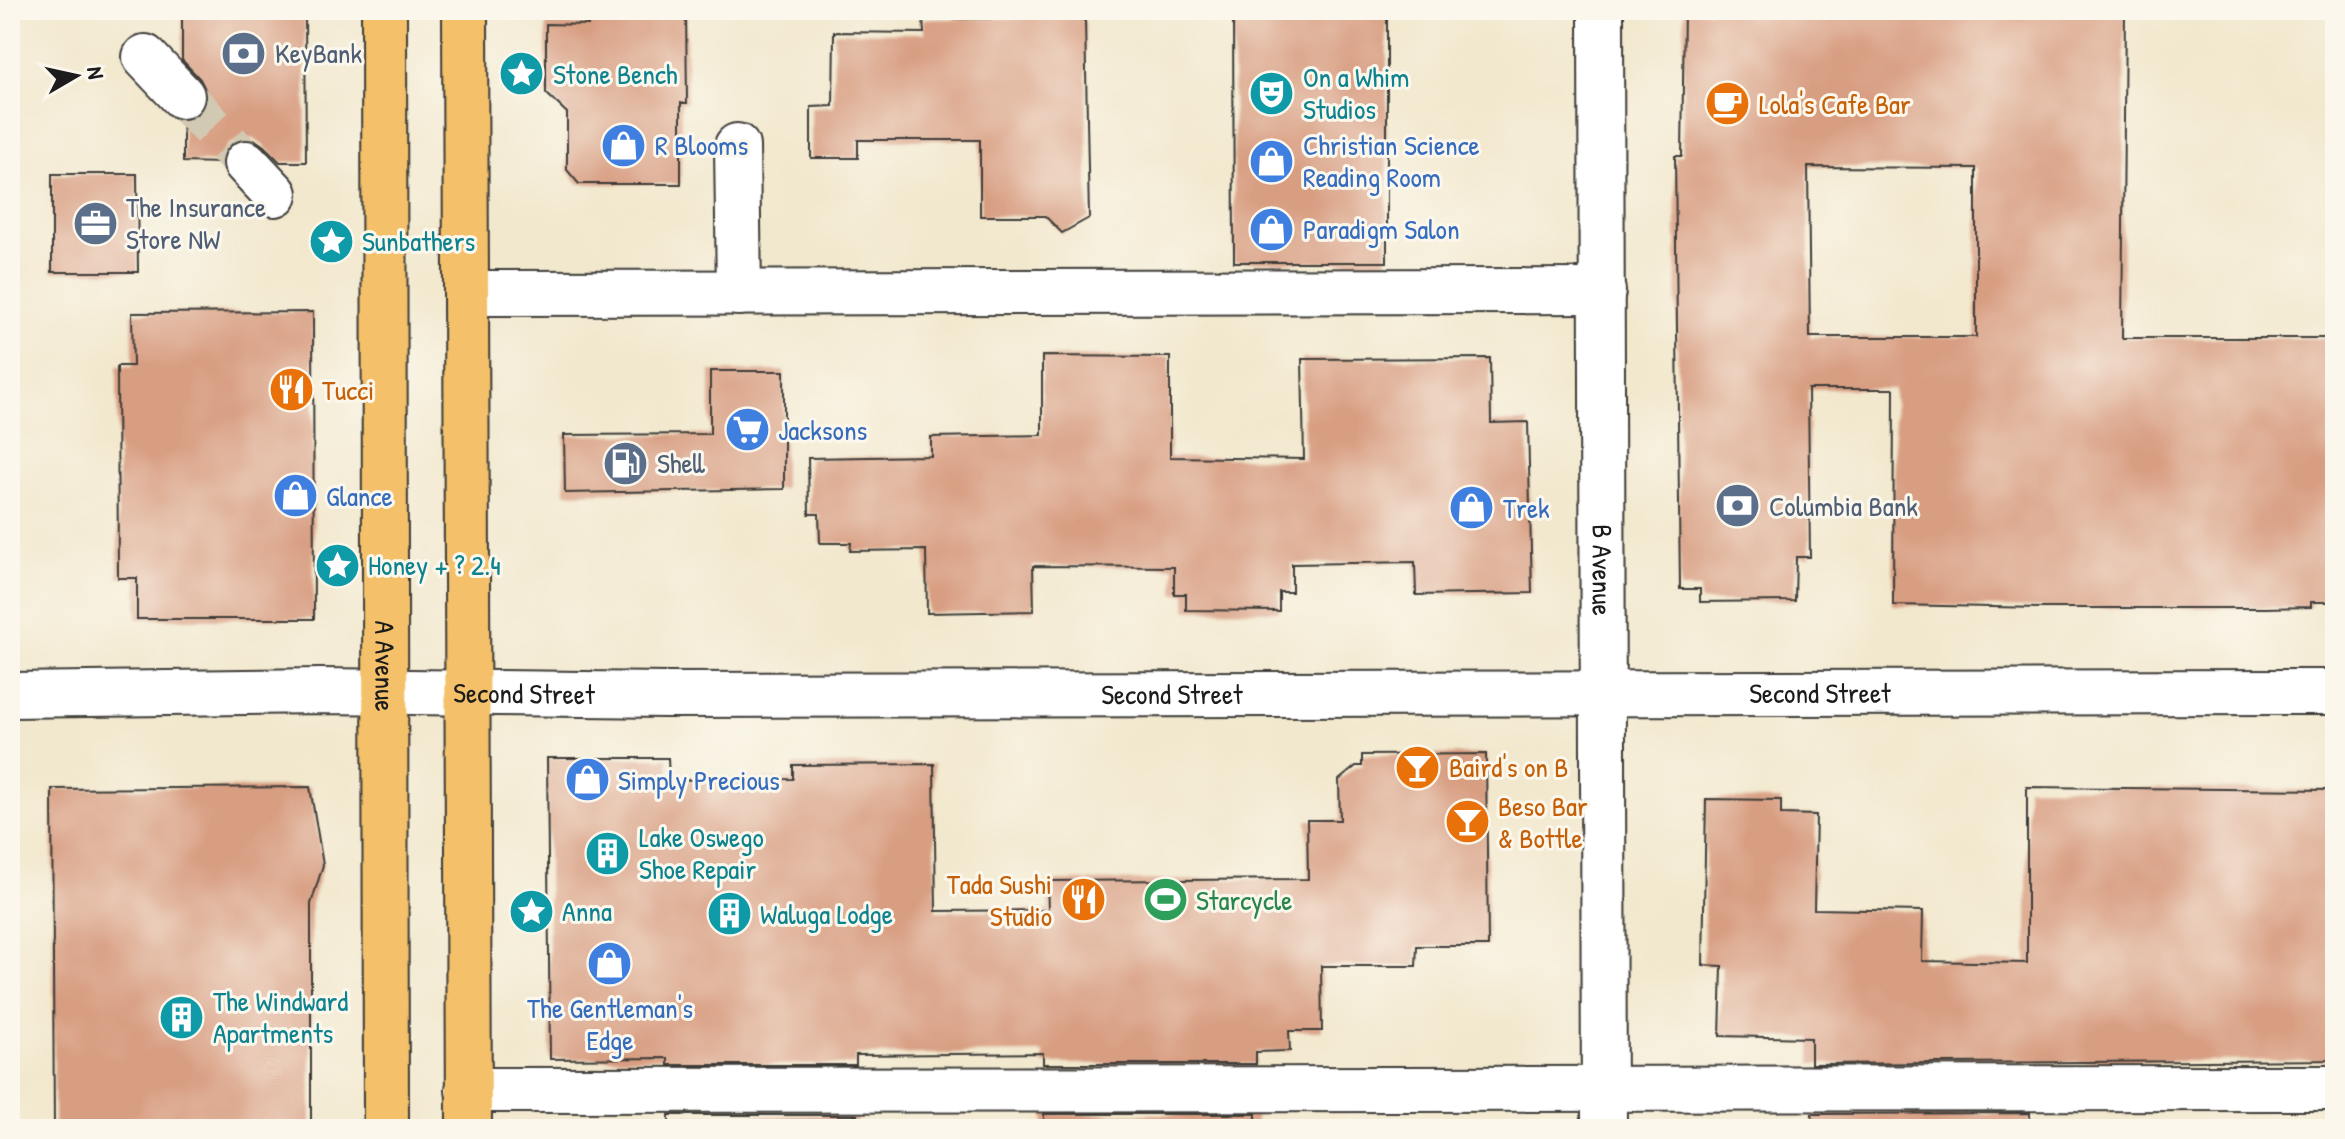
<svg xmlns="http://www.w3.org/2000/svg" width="2345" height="1139" font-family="'Patrick Hand',sans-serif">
  <rect width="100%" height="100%" fill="#fbf7ec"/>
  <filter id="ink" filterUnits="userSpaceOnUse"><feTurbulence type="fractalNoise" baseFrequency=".0125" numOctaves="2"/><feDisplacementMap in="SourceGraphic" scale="16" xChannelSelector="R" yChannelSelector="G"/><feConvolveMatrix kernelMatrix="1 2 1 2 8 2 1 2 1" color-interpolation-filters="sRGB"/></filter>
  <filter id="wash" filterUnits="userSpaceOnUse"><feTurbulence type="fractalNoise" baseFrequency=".006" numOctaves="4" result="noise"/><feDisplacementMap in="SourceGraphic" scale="32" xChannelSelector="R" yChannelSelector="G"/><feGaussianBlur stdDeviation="1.8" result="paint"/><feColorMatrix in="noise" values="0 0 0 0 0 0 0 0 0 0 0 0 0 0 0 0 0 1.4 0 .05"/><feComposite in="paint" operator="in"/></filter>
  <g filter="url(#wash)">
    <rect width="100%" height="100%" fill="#f2e8ce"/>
    <g id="blocks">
      <!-- building -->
      <path fill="#d89e82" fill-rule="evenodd" d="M182 10H305L306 162H280L264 146 254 139H241L228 145 222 155V163L183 162V120L200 114 206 104V91L200 79 182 60Z
        M588 10H686L687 103H681V184H579L567 170V113L546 93V24L588 25Z
        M1063 10 1085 21 1089 218 1062 233 1045 216H980V140H858V158H811V107L833 106 834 32 924 33 923 19 1043 18Z
        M1233 10H1387V262H1234Z
        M1684 10H2125L2122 338H2335V602H2311V607L2265 608H2041L1893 605 1894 389H1808L1810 557H1796L1795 601 1700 602V589H1680L1675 156H1682ZM1808 167 1976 168V337H1810Z
        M52 174H137L138 272H52Z
        M313 312 314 619H137V578H118L117 366H133L132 313Z
        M1042 356 1170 357V457L1304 459 1302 359 1490 358 1491 423 1528 422 1532 593 1416 595 1415 562 1292 564V592H1279V611L1186 610V594H1174V567L1033 566 1034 611 927 613 926 550 850 551 851 543H820L819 514H809L808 458 931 456V437L1042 435Z
        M710 371H784V489L565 493 564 435 710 434Z
        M1486 754 1488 946H1417L1416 966H1321L1322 1031H1289L1290 1051 1256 1052V1064H1043V1053L856 1055V1065H668V1058L550 1059 547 758H668L669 780 793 779V765L934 764 936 911 1048 910 1047 881 1308 879 1307 820H1340L1339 780 1356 766H1362V755Z
        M310 787 323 865 311 904V1129H54L52 789Z
        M2027 787 2335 790V1060L1811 1064V1038L1720 1036 1722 966 1703 965 1706 799 1781 800V814L1816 815 1814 909 1923 911 1922 961 2027 963Z
        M2030 1113V1129H1812V1114Z
        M1044 1114H1256V1129H1044Z
        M669 1115H857V1129H669Z"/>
    </g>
  </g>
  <g filter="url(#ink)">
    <use href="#blocks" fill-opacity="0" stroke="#3c3b37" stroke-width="2"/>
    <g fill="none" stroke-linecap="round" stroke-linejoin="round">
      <!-- minor-tunnel -->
      <path stroke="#d2c9b3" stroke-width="44" stroke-dasharray="44 22" stroke-linecap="butt" d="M182 96 246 163"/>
      <defs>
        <g id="minor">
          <path id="s1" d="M1601 10 1604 1129"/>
          <path d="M145 57 182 96"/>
          <path d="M737 146 739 293"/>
          <path d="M246 163 275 194"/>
          <path d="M466 293 1603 291"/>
          <path id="s2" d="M10 695 320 691 666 695 2335 692"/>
          <path d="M468 1090 2335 1088"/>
        </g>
        <g id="major">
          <path id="s3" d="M384 10 386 1129"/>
          <path d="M465 10 469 1129"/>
        </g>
      </defs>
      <!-- minor casing -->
      <use href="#minor" stroke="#3c3b37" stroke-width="48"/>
      <!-- major casing -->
      <use href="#major" stroke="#3c3b37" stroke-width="48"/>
      <!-- minor -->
      <use href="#minor" stroke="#fff" stroke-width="44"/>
      <!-- major -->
      <use href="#major" stroke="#f4c16a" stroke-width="44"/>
    </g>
  </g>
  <!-- icons -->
  <defs>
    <symbol id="bank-disc" viewBox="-11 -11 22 22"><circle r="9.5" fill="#5c6f8a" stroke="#fbf7ec"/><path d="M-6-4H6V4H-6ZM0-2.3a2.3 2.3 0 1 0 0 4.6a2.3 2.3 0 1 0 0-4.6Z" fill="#fff"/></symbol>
    <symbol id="sight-disc" viewBox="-11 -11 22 22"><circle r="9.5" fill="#0f9aa8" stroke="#fbf7ec"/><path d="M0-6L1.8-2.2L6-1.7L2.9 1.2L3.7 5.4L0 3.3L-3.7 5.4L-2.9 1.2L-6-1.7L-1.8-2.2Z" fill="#fff"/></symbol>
    <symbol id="theatre-disc" viewBox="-11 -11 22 22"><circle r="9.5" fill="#0f9aa8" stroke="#fbf7ec"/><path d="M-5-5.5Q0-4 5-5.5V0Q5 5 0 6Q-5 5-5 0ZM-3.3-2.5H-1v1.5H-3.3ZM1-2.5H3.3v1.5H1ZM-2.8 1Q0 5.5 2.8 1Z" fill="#fff"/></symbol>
    <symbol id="cafe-disc" viewBox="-11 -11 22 22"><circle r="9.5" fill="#e8710a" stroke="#fbf7ec"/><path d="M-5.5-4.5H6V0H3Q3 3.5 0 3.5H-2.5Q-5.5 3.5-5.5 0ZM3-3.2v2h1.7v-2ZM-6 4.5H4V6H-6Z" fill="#fff"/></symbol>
    <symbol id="shop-disc" viewBox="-11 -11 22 22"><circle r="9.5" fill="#3f7fe0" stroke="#fbf7ec"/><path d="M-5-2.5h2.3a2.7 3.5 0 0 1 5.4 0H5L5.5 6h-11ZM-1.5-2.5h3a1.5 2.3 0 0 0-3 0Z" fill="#fff"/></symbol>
    <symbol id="office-disc" viewBox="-11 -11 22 22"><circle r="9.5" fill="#5c6f8a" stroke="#fbf7ec"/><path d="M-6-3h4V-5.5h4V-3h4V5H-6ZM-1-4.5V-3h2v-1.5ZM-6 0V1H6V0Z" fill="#fff"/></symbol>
    <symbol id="restaurant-disc" viewBox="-11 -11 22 22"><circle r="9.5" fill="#e8710a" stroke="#fbf7ec"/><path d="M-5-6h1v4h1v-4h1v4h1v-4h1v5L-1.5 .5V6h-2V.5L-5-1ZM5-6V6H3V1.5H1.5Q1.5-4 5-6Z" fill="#fff"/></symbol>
    <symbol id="supermarket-disc" viewBox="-11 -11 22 22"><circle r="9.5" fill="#3f7fe0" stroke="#fbf7ec"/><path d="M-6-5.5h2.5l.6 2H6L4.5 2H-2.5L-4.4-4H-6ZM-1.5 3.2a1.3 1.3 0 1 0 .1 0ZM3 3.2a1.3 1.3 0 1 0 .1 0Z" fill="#fff"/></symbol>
    <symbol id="fuel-disc" viewBox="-11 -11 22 22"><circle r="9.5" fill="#5c6f8a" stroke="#fbf7ec"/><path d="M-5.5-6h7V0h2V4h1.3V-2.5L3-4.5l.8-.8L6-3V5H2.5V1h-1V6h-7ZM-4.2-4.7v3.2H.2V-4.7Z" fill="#fff"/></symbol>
    <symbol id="bar-disc" viewBox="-11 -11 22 22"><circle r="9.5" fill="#e8710a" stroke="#fbf7ec"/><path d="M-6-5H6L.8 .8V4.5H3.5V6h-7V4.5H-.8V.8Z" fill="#fff"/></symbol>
    <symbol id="building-disc" viewBox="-11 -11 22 22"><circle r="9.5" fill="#0f9aa8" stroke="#fbf7ec"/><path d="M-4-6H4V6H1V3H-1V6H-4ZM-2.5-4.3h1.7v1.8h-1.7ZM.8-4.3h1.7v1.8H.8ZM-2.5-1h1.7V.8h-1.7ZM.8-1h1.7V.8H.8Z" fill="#fff"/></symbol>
    <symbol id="stadium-disc" viewBox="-11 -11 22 22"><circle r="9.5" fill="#2e9e5b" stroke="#fbf7ec"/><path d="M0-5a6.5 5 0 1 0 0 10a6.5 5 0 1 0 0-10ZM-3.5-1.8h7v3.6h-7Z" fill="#fff"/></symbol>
  </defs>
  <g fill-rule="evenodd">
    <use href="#bank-disc" x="218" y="28" width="51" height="51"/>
    <use href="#sight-disc" x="496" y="48" width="51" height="51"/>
    <use href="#theatre-disc" x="1246" y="68" width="51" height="51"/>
    <use href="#cafe-disc" x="1702" y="78" width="51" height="51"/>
    <use href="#shop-disc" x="598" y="120" width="51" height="51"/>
    <use href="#shop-disc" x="1246" y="136" width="51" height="51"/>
    <use href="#office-disc" x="70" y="198" width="51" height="51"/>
    <use href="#shop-disc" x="1246" y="204" width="51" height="51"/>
    <use href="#sight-disc" x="306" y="216" width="51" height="51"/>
    <use href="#restaurant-disc" x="266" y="364" width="51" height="51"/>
    <use href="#supermarket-disc" x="722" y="404" width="51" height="51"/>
    <use href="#fuel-disc" x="600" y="438" width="51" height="51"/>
    <use href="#shop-disc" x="270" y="470" width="51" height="51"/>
    <use href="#bank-disc" x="1712" y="480" width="51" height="51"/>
    <use href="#shop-disc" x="1446" y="482" width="51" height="51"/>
    <use href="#sight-disc" x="312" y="540" width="51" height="51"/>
    <use href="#bar-disc" x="1392" y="742" width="51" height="51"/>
    <use href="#shop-disc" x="562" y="754" width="51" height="51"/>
    <use href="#bar-disc" x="1442" y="796" width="51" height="51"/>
    <use href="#building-disc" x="582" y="828" width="51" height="51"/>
    <use href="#restaurant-disc" x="1058" y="874" width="51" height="51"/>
    <use href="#stadium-disc" x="1140" y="874" width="51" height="51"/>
    <use href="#sight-disc" x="506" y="886" width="51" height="51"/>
    <use href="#building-disc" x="704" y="888" width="51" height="51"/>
    <use href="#shop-disc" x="584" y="938" width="51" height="51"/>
    <use href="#building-disc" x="156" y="992" width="51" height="51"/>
  </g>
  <g text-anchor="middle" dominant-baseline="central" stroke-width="6" stroke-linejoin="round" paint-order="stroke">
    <!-- service labels -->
    <g font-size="28" fill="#4e5e75" stroke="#fbf7ec" text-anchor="start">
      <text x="275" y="53">KeyBank</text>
      <text x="126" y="207">The Insurance<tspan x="126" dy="32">Store NW</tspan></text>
      <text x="657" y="463">Shell</text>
      <text x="1769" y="506">Columbia Bank</text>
    </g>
    <!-- culture labels -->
    <g font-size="28" fill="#0d838f" stroke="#fbf7ec" text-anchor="start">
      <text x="553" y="74">Stone Bench</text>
      <text x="1303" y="77">On a Whim<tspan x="1303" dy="32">Studios</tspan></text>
      <text x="362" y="241">Sunbathers</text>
      <text x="368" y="565">Honey + ? 2.4</text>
      <text x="639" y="837">Lake Oswego<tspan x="639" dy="32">Shoe Repair</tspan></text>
      <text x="562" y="911">Anna</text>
      <text x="760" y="914">Waluga Lodge</text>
      <text x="213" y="1001">The Windward<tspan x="213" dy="32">Apartments</tspan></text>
    </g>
    <!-- food labels -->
    <g font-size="28" fill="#c56008" stroke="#fbf7ec" text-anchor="start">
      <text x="1759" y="104">Lola's Cafe Bar</text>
      <text x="322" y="390">Tucci</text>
      <text x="1449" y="767">Baird's on B</text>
      <text x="1498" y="806">Beso Bar<tspan x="1498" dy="32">&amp; Bottle</tspan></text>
      <text x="1052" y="884" text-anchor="end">Tada Sushi<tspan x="1052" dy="32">Studio</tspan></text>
    </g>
    <!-- shop labels -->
    <g font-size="28" fill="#366cbe" stroke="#fbf7ec" text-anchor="start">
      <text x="655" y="145">R Blooms</text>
      <text x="1303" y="145">Christian Science<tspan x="1303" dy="32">Reading Room</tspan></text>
      <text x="1303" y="229">Paradigm Salon</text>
      <text x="778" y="430">Jacksons</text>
      <text x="326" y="496">Glance</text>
      <text x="1503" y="508">Trek</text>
      <text x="618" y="780">Simply Precious</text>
      <text x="610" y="1008" text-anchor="middle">The Gentleman's<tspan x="610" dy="32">Edge</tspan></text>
    </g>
    <!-- street labels -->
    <g font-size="28" fill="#1c1c1c" stroke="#fbf7ec">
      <text stroke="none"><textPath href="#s1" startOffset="560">B Avenue</textPath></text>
      <text stroke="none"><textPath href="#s3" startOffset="656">A Avenue</textPath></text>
      <text stroke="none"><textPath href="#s2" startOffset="514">Second Street</textPath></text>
      <text stroke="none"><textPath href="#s2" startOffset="1810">Second Street</textPath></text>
      <text stroke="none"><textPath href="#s2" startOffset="1162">Second Street</textPath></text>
    </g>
    <!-- leisure labels -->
    <g font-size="28" fill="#27864d" stroke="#fbf7ec" text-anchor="start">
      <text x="1196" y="900">Starcycle</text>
    </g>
  </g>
  <!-- margin -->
  <rect width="2345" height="1139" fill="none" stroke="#fbf7ec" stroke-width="40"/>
  <!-- north arrow -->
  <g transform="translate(76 76) rotate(81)" stroke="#fbf7ec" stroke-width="6" paint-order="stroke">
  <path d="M0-6L14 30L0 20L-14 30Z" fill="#1c1c1c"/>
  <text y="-12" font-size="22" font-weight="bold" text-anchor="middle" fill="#1c1c1c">N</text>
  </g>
</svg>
